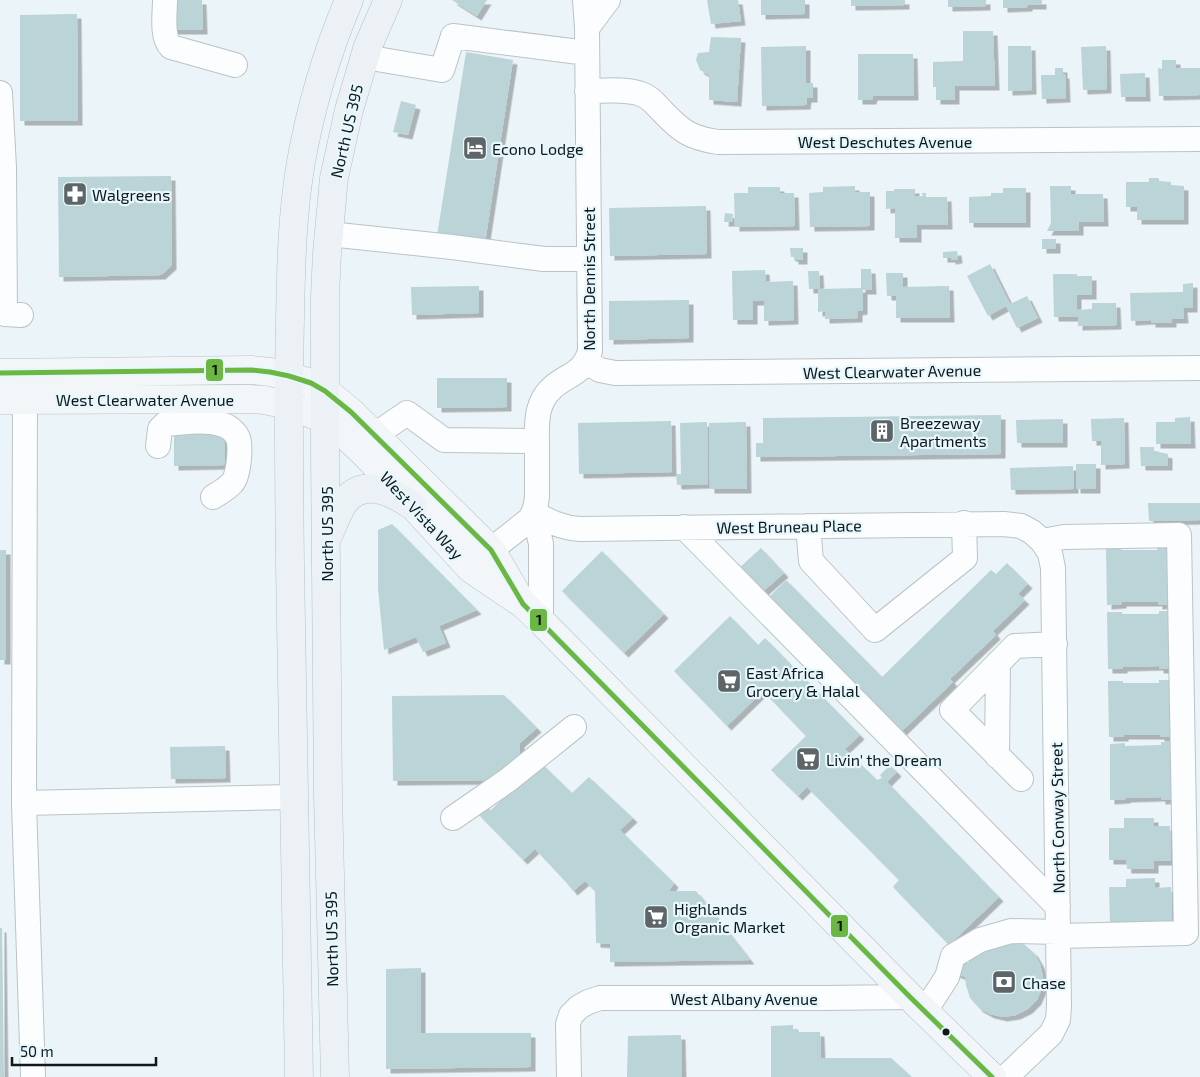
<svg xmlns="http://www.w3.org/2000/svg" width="1200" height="1077" font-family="'Exo 2',sans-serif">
  <defs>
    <filter id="shadow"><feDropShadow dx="4.5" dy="4.5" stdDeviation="0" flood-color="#0004"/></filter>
  </defs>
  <rect width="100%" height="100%" fill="#ebf4f8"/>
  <!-- building -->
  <path fill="#bad4d7" filter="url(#shadow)" d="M170 0H202L203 30H171Z
    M452 0H487L477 16Z
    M707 0H738L741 21 711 24Z
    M761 0H805V14L761 15Z
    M851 0H905V5L851 6Z
    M948 0H986V6L948 7Z
    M1003 0H1042V5H1028V7L1003 8Z
    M77 14 78 121H20V15Z
    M963 31H993L995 86H955V100H936V87H933V62L963 61Z
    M711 37 741 38 737 102 709 100V75L700 70 696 60 698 53 709 52Z
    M806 46V83H813V98H807L806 105 762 106 761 47Z
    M1008 46H1031L1032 90 1008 91Z
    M1106 46 1107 89 1083 90 1081 47Z
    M466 52 513 60 485 243 437 236Z
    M858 54H913L914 96H873L872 100H858Z
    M1162 60H1176V68H1200V95L1159 96 1158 68 1162 69Z
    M1055 68H1063V74H1065L1066 98 1042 99 1041 75H1055Z
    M1145 73 1146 97H1121L1120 74Z
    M401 101 416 105 408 135 393 132Z
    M171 176 172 265 161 275 59 277 58 177Z
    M1149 178H1159V181L1171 182V185L1184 186V220H1137V207H1126V182H1149Z
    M855 186V192H870V226L810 227 809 193 823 192V187Z
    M1050 186H1071V194H1103L1104 222H1079V231H1047L1051 223Z
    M748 187H780V193H794L795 226 735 227 734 193H748Z
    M1003 188H1026V223H969V197L991 196V193H1003Z
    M894 189H915V197L923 196 922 193H926V197H947L948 225H917V238H895V208L886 209V191H894Z
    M706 206 707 254 610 256 609 208Z
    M725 213 733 214 732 222H724Z
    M1042 239H1056V249H1042Z
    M790 248H803V260H794V257H791Z
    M957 251 958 259 951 260V258H943V252Z
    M990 264 1010 304 1027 296 1038 318 1017 328 1006 306 988 316 967 276Z
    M861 269H871L872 290H863V310L858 311V318L825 319V311L818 312V289H809L808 271H819L820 289 861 288Z
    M765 270 766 282 793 281 794 320 764 321V301H753V320H733L732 271Z
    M886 273H903V287L949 286 950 318H896V296H887Z
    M1053 274H1077V276H1092V295H1077V310L1092 309V303H1116L1117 325 1078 326V317H1054Z
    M1193 283V308H1183L1184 319H1172V323H1151V320L1131 321 1130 293 1183 292V284Z
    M479 286V313L412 315 411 287Z
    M689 300V338L609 340V301Z
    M437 378H507V407L437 408Z
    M1001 415V454L756 457V443H763V418Z
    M1190 417 1191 444H1156V422H1175V418Z
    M1124 418 1125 464 1101 465V441H1092L1091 419Z
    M1063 419V443H1017L1016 420Z
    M671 421 672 472 579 474 578 423Z
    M707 422 708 484 677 485 676 474H681L680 423Z
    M746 422 747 489H710L709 423Z
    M174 430 225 435V465L174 466Z
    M1140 447H1154V451L1168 454V466H1141Z
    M1076 464H1096V489H1076Z
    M1073 466 1074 489 1011 490 1010 468Z
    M1148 503H1200V520L1149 521Z
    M392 524 477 610 439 626 446 643 423 652 416 637 384 650 378 589V530Z
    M1157 547H1174L1175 604 1158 605V602H1122V604L1107 605 1106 548H1121V550H1157Z
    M761 548 784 573 759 595 737 570Z
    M0 550H6V660H0Z
    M602 551 664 614 624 653 562 591Z
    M1007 563 1028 584 1018 594 1025 600 993 631 996 635 950 679 953 682 902 731 770 596 786 580 882 677 991 570 996 574Z
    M1159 611H1175L1176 669H1159V666L1123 667V669H1108L1107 612H1122V614H1159Z
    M730 616 758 645 765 638 860 735 845 749 877 780 882 778 880 775 890 765 897 772 887 782 999 897 949 945 893 887 899 880 807 787 798 796 771 770 806 736 763 691 727 726 674 671Z
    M1159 680H1176V737H1160V735H1124V737H1109L1108 681H1123V683H1159Z
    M504 695 537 728 520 743V761L502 780 393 781 392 696Z
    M1161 742H1177L1178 799 1161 800V797L1126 798V799L1110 800V744L1125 743V746L1161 745Z
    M225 746 226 778 171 779 170 747Z
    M540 762 572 793 589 777 633 818 620 830 674 883 669 891H696L750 960 610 962V944L596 943 595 891 585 881 573 891 566 882 535 849 523 860 477 813 484 807 491 810Z
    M1124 818H1154V826H1170L1171 861H1154V869H1127L1126 860H1109V828H1124Z
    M1155 878V888L1171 887 1172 921H1156V930H1126V922H1110L1109 887H1126V879Z
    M0 928H2L4 1077H0Z
    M1013 940 1025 945 1034 953 1040 964 1043 976 1042 988 1037 1000 1028 1009 1016 1015 1003 1017 990 1014 979 1008 970 998 966 985 965 977 950 971 954 959 968 963 978 949Z
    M421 968V1033H531V1067L386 1069V969Z
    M793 1025V1029H798L799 1032H820L821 1058H891L912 1077H771V1026Z
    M681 1035 682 1077H627L628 1036Z"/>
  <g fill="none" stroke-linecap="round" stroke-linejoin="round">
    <defs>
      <path id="minor" d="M165 0C165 13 161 37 171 47L235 65
        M587 28 608 0
        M365 57 442 70 453 36 587 53
        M587 91C603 91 626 88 641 94 650 97 656 105 662 111 681 131 690 138 718 142L1200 139
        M0 93 4 168
        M0 168H4L5 314 21 315
        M329 234 452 247 544 259H589
        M586 362 600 370 615 373 1200 368
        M25 400 24 803 33 1077
        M375 435 407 413 444 440 537 441
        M158 446 160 429 165 424C183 423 203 419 220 424 227 425 235 431 238 438 241 447 239 476 232 483 227 489 219 493 213 497
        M534 513C548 521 562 528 580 529L1004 524 1021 526 1032 532 1042 541 1050 553 1053 568 1059 1006 1058 1020 1051 1034 1006 1077
        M534 513 541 544V621
        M808 526 811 561 875 630 965 558 964 523
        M684 527 1058 907
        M1042 541 1064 537 1179 535 1186 933 1059 936
        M478 563 491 550 529 520C535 512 536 505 537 496 537 479 537 462 537 445 537 434 536 422 539 410 541 403 544 396 550 390 565 374 583 376 590 351L587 28 585 0
        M997 756 998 663
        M1021 779 952 710 1015 646 1055 644
        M24 803 293 797
        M453 818 508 780 574 727
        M925 1011 947 977 953 956 980 940 1011 931 1058 932
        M569 1077 568 1024 571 1015 579 1007 588 1002 600 998H824L910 997"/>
      <path id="major" d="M0 373 252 370 270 372 289 376 311 383 325 391 351 412 491 550 518 596
        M0 400 249 399 264 400 279 403 303 410 325 420 344 434 368 457 396 487 471 569 523 604 541 621 910 997 992 1077"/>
      <path id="highway" d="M328 536C333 525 337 514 343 504 362 476 392 492 413 506
        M299 1077C296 906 293 735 290 565 289 483 288 401 290 319 291 266 292 214 301 162 311 106 327 52 349 0
        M335 1077 328 796 325 456V297L327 253 334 178 349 110 368 46 388 0"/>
    </defs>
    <!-- minor casing -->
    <use href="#minor" stroke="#bbc3c6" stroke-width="26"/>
    <!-- major casing -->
    <use href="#major" stroke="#b7c0c5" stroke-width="29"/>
    <!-- highway casing -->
    <use href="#highway" stroke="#b7c0c5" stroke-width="29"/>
    <!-- minor -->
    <use href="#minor" stroke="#fcfdfe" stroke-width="24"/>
    <!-- major -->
    <use href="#major" stroke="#f3f6f8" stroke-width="28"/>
    <!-- highway -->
    <use href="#highway" stroke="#ebf1f5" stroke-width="28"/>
    <defs>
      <path id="bus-1" d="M0 373 252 370 270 372 289 376 311 383 325 391 351 412 491 550 523 604 910 997 992 1077"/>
    </defs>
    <!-- bus-1 casing -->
    <use href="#bus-1" stroke="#e6f7fd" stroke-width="9"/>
    <!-- bus-1 -->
    <use href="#bus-1" stroke="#6cb742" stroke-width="5"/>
  </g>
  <!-- icons -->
  <defs>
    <symbol id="hotel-square" viewBox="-11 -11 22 22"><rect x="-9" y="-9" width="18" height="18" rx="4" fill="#5d6568" stroke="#e6f7fd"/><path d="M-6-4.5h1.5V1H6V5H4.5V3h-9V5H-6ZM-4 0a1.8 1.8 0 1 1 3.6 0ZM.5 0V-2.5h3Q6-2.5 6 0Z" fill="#fff"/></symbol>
    <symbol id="pharmacy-square" viewBox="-11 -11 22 22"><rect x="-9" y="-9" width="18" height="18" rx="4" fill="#5d6568" stroke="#e6f7fd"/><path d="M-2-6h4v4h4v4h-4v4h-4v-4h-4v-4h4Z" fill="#fff"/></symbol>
    <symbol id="building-square" viewBox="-11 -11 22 22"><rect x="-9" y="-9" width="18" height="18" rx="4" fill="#5d6568" stroke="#e6f7fd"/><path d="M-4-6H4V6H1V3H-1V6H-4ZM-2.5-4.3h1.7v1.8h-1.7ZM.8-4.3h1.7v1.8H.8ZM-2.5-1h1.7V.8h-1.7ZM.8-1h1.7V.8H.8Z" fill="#fff"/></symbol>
    <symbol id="supermarket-square" viewBox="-11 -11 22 22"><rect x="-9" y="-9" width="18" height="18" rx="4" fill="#5d6568" stroke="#e6f7fd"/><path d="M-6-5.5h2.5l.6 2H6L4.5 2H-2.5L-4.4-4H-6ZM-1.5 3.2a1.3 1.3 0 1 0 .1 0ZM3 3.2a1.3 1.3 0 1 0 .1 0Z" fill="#fff"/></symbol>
    <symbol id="bank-square" viewBox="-11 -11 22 22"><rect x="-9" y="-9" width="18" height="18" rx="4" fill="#5d6568" stroke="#e6f7fd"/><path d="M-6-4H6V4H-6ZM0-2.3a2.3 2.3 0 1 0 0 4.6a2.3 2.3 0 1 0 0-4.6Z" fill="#fff"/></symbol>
  </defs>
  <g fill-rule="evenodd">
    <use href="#hotel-square" x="461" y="134" width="28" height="28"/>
    <use href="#pharmacy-square" x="61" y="180" width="28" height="28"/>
    <use href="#building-square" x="868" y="417" width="28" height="28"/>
    <use href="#supermarket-square" x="715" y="667" width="28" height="28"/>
    <use href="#supermarket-square" x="794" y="745" width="28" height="28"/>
    <use href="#supermarket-square" x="642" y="903" width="28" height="28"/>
    <use href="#bank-square" x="990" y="968" width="28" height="28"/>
  </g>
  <!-- markers -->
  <circle fill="#10181a" stroke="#e6f7fd" stroke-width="2" cx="946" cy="1032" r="4.5"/>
  <g text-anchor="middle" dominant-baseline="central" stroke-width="4.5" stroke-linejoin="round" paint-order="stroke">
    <!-- street labels -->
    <g font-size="16" fill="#10181a" stroke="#e6f7fd">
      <text transform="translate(346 131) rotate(-77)">North US 395</text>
      <text x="885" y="141">West Deschutes Avenue</text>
      <text transform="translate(588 279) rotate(-90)">North Dennis Street</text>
      <text transform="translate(892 371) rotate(-1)">West Clearwater Avenue</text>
      <text x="145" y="399">West Clearwater Avenue</text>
      <text transform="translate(422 515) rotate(47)">West Vista Way</text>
      <text transform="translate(789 526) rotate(-1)">West Bruneau Place</text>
      <text transform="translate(326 534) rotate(-90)">North US 395</text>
      <text transform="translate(1057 818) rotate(-91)">North Conway Street</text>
      <text transform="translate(331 939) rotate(-91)">North US 395</text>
      <text x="744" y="998">West Albany Avenue</text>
    </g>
    <!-- poi labels -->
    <g font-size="16" fill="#10181a" stroke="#e6f7fd" text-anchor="start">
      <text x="492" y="148">Econo Lodge</text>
      <text x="92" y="194">Walgreens</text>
      <text x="900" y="422">Breezeway<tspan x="900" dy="18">Apartments</tspan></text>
      <text x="746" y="672">East Africa<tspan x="746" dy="18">Grocery &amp; Halal</tspan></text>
      <text x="826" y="759">Livin' the Dream</text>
      <text x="674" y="908">Highlands<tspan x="674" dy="18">Organic Market</tspan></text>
      <text x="1022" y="982">Chase</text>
    </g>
  </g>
  <g stroke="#e6f7fd" stroke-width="2">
    <rect x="205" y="358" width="19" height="24" rx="5" fill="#6cb742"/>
    <rect x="529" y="608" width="19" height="24" rx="5" fill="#6cb742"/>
    <rect x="830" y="914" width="19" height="24" rx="5" fill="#6cb742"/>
  </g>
  <g font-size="14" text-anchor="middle" font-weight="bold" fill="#111">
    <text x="215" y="375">1</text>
    <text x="539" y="625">1</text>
    <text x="840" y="931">1</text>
  </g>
  <!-- scale -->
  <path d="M12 1057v8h144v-8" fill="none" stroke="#10181a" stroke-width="2.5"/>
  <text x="20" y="1057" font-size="15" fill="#10181a" stroke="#e6f7fd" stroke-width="4" paint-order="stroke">50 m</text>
</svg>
